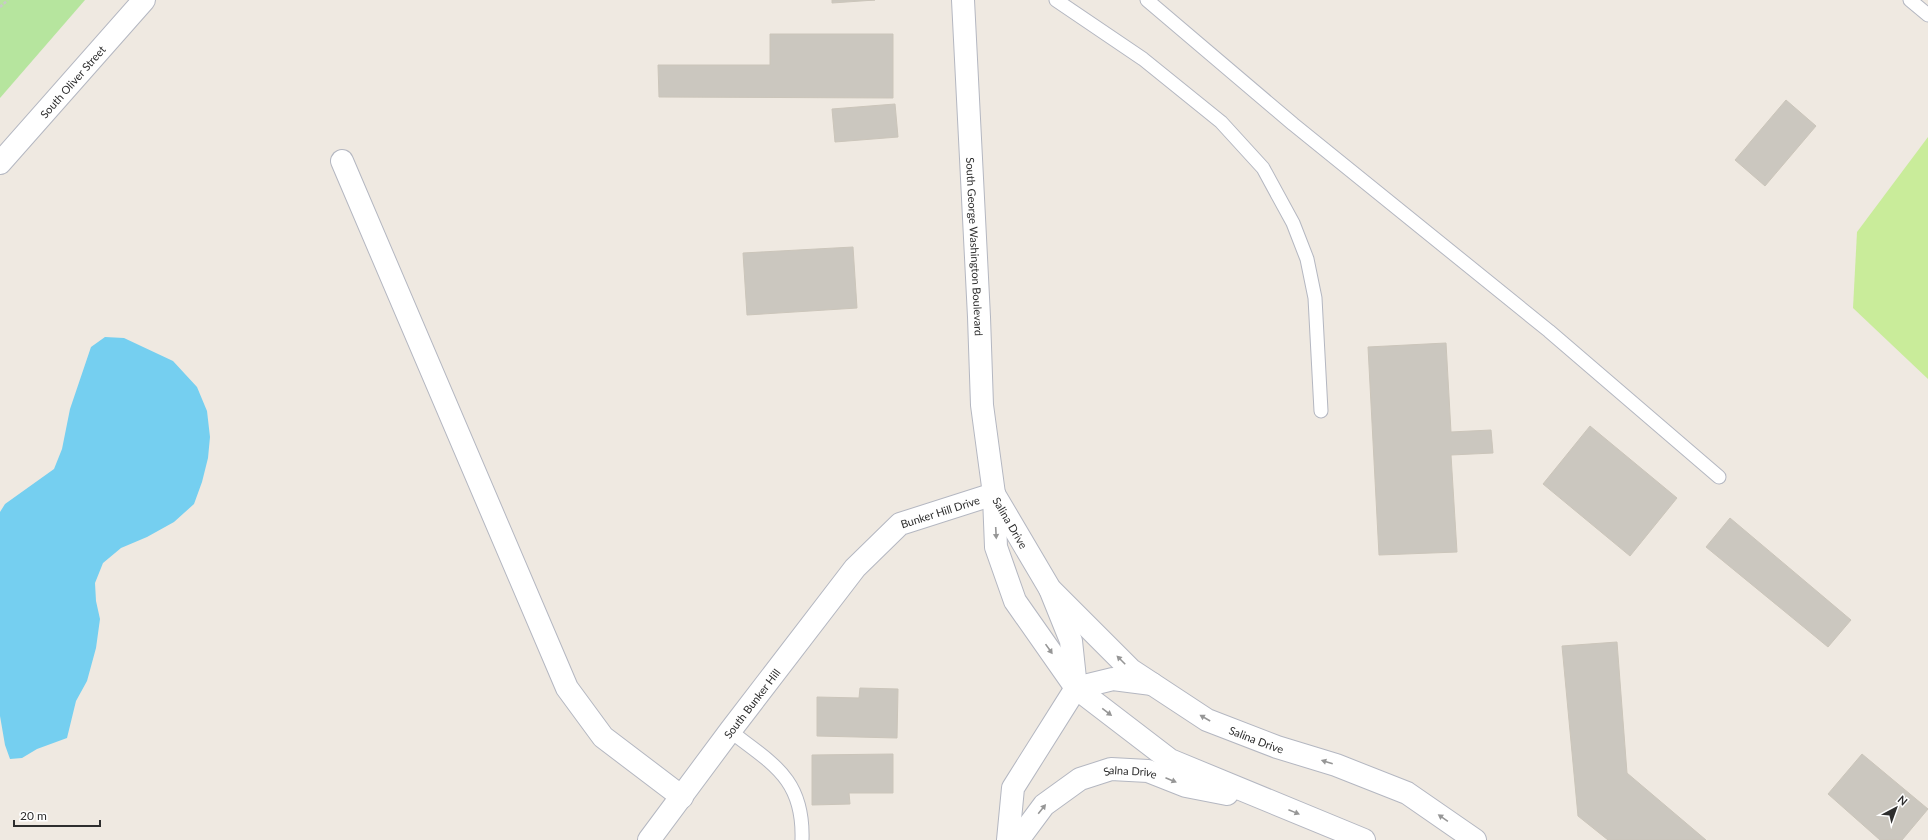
<svg xmlns="http://www.w3.org/2000/svg" width="1928" height="840" font-family="Lato,sans-serif">
  <rect width="100%" height="100%" fill="#efe9e1"/>
  <!-- green -->
  <path fill="#b6e59e" d="M0 0H85L0 98Z"/>
  <!-- pitch -->
  <path fill="#c9ec9a" d="M1928 137V379L1853 308 1857 232Z"/>
  <!-- water -->
  <path fill="#75cff0" d="M105 337 124 338 173 361 197 387 207 411 210 437 208 458 202 482 194 504 174 522 147 537 121 548 103 563 95 583 96 601 100 619 96 648 87 681 76 701 67 738 37 749 22 758 10 759 5 745 0 716V512L5 504 54 469 62 449 70 409 91 347Z"/>
  <!-- building -->
  <path fill="#cbc7bf" stroke="#cbc5ba" d="M832 0H875L832 3Z
    M770 34H893V98L659 97 658 65H770Z
    M1786 100 1816 126 1765 186 1735 160Z
    M895 104 898 137 835 142 832 109Z
    M853 247 857 308 747 315 743 253Z
    M1446 343 1451 432 1491 430 1493 453 1451 455 1457 552 1379 555 1368 347Z
    M1590 426 1677 498 1630 556 1543 484Z
    M1730 518 1851 620 1828 647 1706 547Z
    M1617 642 1627 773 1706 840H1608L1578 816 1562 646Z
    M860 688 898 689 897 738 817 736V697L859 698Z
    M893 754V793H849L850 804 812 805V755Z
    M1862 754 1928 809 1902 840H1880L1828 794Z"/>
  <g fill="none" stroke-linecap="round" stroke-linejoin="round">
    <defs>
      <path id="service" d="M1056 0 1143 59 1221 122 1263 168 1293 223 1307 259 1315 298 1321 411
        M1147 0 1293 124 1549 331 1719 477
        M1910 0 1928 15
        M730 731C773 764 804 779 802 840"/>
      <g id="minor">
        <path d="M342 161 567 688 603 737 682 797"/>
        <path id="s1" d="M994 494 1050 589 1131 670 1207 720 1277 747 1336 765 1407 793 1475 840"/>
        <path d="M994 497 996 547 1015 601 1076 688 1170 760 1364 840"/>
        <path id="s2" d="M649 840 730 731 855 568 900 524 994 494"/>
        <path id="s3" d="M1018 840 1044 805 1080 779 1111 769 1148 771 1186 786 1227 794"/>
      </g>
      <g id="tertiary">
        <path id="s4" d="M963 0 979 317 982 405 994 494"/>
        <path d="M1076 688 1113 679 1152 684"/>
        <path d="M1008 840 1013 788 1076 688 1071 641 1050 589"/>
      </g>
      <g id="secondary">
        <path id="s5" d="M0 163 144 0"/>
      </g>
    </defs>
    <!-- service casing -->
    <use href="#service" stroke="#b4b7c1" stroke-width="15"/>
    <!-- minor casing -->
    <use href="#minor" stroke="#b4b7c1" stroke-width="24"/>
    <!-- tertiary casing -->
    <use href="#tertiary" stroke="#b4b7c1" stroke-width="24"/>
    <!-- secondary casing -->
    <use href="#secondary" stroke="#b4b7c1" stroke-width="24"/>
    <!-- path -->
    <path stroke="#c9c9c9" stroke-width="2.5" stroke-dasharray="3 2" stroke-linecap="butt" d="M0 7 8 0"/>
    <!-- service -->
    <use href="#service" stroke="#fff" stroke-width="13"/>
    <!-- minor -->
    <use href="#minor" stroke="#fff" stroke-width="22"/>
    <!-- tertiary -->
    <use href="#tertiary" stroke="#fff" stroke-width="22"/>
    <!-- secondary -->
    <use href="#secondary" stroke="#fff" stroke-width="22"/>
  </g>
  <!-- one-way arrows -->
  <defs><path id="oneway-solid" d="M-6-.8H1V-3.2L6.5 0L1 3.2V.8H-6Z"/></defs>
  <g fill="#969696">
    <use href="#oneway-solid" transform="translate(996 533) rotate(87)"/>
    <use href="#oneway-solid" transform="translate(1049 649) rotate(55)"/>
    <use href="#oneway-solid" transform="translate(1121 660) rotate(-135)"/>
    <use href="#oneway-solid" transform="translate(1107 712) rotate(37)"/>
    <use href="#oneway-solid" transform="translate(1205 718) rotate(-150)"/>
    <use href="#oneway-solid" transform="translate(1327 762) rotate(-163)"/>
    <use href="#oneway-solid" transform="translate(1171 780) rotate(23)"/>
    <use href="#oneway-solid" transform="translate(1042 809) rotate(-51)"/>
    <use href="#oneway-solid" transform="translate(1294 812) rotate(22)"/>
    <use href="#oneway-solid" transform="translate(1443 818) rotate(-145)"/>
  </g>
  <g text-anchor="middle" dominant-baseline="central" stroke-width="3" stroke-linejoin="round" paint-order="stroke">
    <!-- street labels -->
    <g font-size="11" fill="#2e2e2e" stroke="#fff">
      <text stroke="none"><textPath href="#s5" startOffset="109">South Oliver Street</textPath></text>
      <text stroke="none"><textPath href="#s4" startOffset="247">South George Washington Boulevard</textPath></text>
      <text stroke="none"><textPath href="#s2" startOffset="446">Bunker Hill Drive</textPath></text>
      <text stroke="none"><textPath href="#s1" startOffset="33">Salina Drive</textPath></text>
      <text stroke="none"><textPath href="#s2" startOffset="171">South Bunker Hill</textPath></text>
      <text stroke="none"><textPath href="#s1" startOffset="369">Salina Drive</textPath></text>
      <text stroke="none"><textPath href="#s3" startOffset="140">Salna Drive</textPath></text>
    </g>
  </g>
  <!-- north arrow -->
  <g transform="translate(1896 808) rotate(41)" stroke="#ffffff" stroke-width="3" paint-order="stroke">
  <path d="M0-3L7 15L0 10L-7 15Z" fill="#2e2e2e"/>
  <text y="-6" font-size="11" font-weight="bold" text-anchor="middle" fill="#2e2e2e">N</text>
  </g>
  <!-- scale -->
  <path d="M14 820v6h86v-6" fill="none" stroke="#2e2e2e" stroke-width="2"/>
  <text x="20" y="820" font-size="12" fill="#2e2e2e" stroke="#ffffff" stroke-width="3" paint-order="stroke">20 m</text>
</svg>
